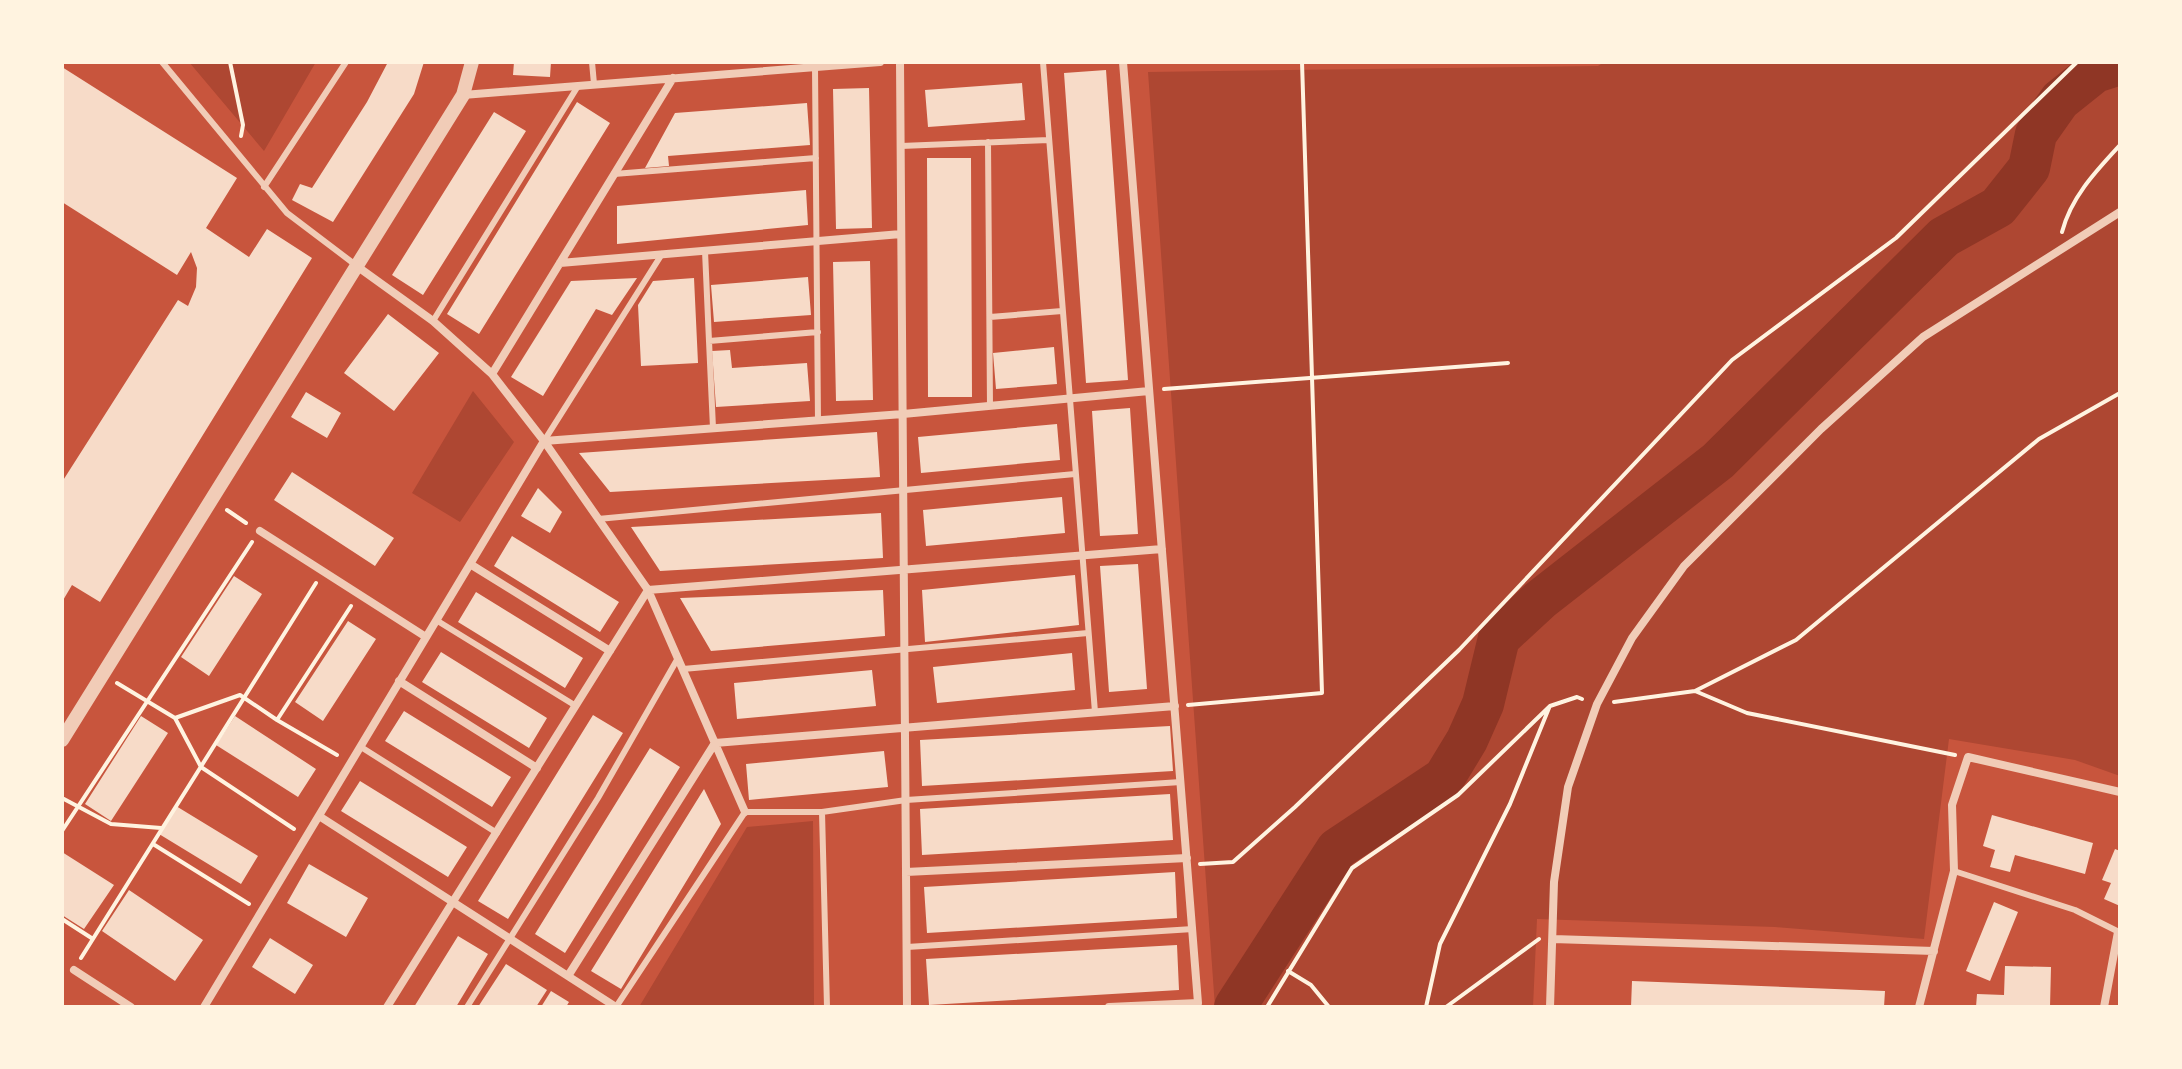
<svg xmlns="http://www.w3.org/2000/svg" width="2182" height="1069" font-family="'Archivo Narrow',sans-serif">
  <rect width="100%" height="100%" fill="#c8553d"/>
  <!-- green -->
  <path fill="#ae4732" d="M189 62H316L264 151Z
    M1604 62H2120V776L2075 760 1949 739 1924 939 1775 927 1537 919 1533 1007H1215L1148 72 1598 66Z
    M473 391 514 442 460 522 412 493Z
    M813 821 814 1007H639L747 827Z"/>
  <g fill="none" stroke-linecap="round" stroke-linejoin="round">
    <!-- river -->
    <path stroke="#8f3625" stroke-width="42" d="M1235 1007 1337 849 1444 778 1467 740 1483 704 1499 638 1540 600 1718 461 1944 237 1998 207 2029 168 2036 134 2060 100 2095 72 2120 64"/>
  </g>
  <!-- building -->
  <path fill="#f7dbc8" d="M388 62H424L414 94 333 222 292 200 300 184 312 188 367 102Z
    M514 62H551L550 77 513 75Z
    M62 67 237 178 206 228 249 257 267 229 312 258 100 602 72 585 62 602V482L178 300 188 306 196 287 197 268 191 252 177 275 62 202Z
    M1106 70 1128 380 1086 383 1064 73Z
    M1022 83 1025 120 928 127 925 90Z
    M869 88 872 228 836 229 833 89Z
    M577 102 610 123 479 334 447 314Z
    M807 103 810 145 668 156 669 166 645 168 675 113Z
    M494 112 526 131 423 295 392 275Z
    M927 158H971L972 397H928Z
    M806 190 808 225 617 244V206Z
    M870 261 873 400 836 401 833 262Z
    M808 277 811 315 714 322 711 285Z
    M637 278 612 315 596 309 543 396 511 377 571 281Z
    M694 278 698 363 641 366 638 305 653 281Z
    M388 314 439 353 394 411 344 373Z
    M1054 347 1057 384 996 389 993 353Z
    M730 350 732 368 807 363 810 401 716 407 712 351Z
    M306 392 341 413 327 438 291 417Z
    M1130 408 1138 534 1100 536 1092 411Z
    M1057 424 1060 460 921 473 918 437Z
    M877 432 880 477 610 492 579 453Z
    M292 472 394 538 375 566 274 500Z
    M538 488 562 512 550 533 521 516Z
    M1062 497 1065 533 926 546 923 510Z
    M881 513 883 558 660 571 631 527Z
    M512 536 619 602 600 632 494 566Z
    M1138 564 1147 689 1109 692 1100 566Z
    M1075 575 1079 625 925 642 922 590Z
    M234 576 262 594 209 676 181 657Z
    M883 590 885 636 711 651 680 598Z
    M476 592 583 658 565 688 458 622Z
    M348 621 376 639 323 721 295 702Z
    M441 652 547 718 529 748 422 682Z
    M1072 653 1075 690 937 703 933 667Z
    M872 670 876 706 737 719 734 683Z
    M404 711 511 777 492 807 385 741Z
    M593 715 623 733 508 919 478 901Z
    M141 716 168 733 111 821 85 804Z
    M235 716 316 769 298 797 216 745Z
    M1170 726 1173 771 922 786 920 740Z
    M650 748 680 767 565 953 535 934Z
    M884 751 888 787 749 800 746 764Z
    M360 781 467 847 448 877 341 811Z
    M704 789 721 824 621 989 591 971Z
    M1170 794 1173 840 922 855 920 809Z
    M176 806 258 856 241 884 159 834Z
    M1992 815 2093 843 2085 874 2015 855 2010 872 1990 867 1995 850 1983 846Z
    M2115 849 2120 851V906L2104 899 2111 883 2102 880Z
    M62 852 114 885 84 929 62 915Z
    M309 864 368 898 346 937 287 903Z
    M1175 872 1177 918 927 933 924 887Z
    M129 890 203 940 175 981 102 931Z
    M1994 902 2018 912 1990 981 1966 971Z
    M458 936 488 954 456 1007H414Z
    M270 938 313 965 295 994 252 967Z
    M1177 945 1179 990 929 1005 926 959Z
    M506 964 547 990 536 1007H478Z
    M2005 966 2051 967 2050 1007H1976L1977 994 2004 995Z
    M1632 981 1885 991 1884 1007H1631Z
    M551 991 569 1002 566 1007H541Z"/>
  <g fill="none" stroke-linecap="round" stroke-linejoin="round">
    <!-- path -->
    <path stroke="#fff3e0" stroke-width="4" d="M230 62 243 125 241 136
      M1622 62H1631
      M2062 232C2071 197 2096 171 2120 145
      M1164 389 1508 363
      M227 510 246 523
      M117 683 175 718 201 767 294 829
      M1695 691 1796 640 2039 439 2120 393
      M1614 702 1695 691 1747 713 1955 755
      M1188 705 1322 693 1302 62
      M175 718 240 695 277 720 351 606
      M277 720 337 755
      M62 798 111 824 161 828
      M62 831 252 542
      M153 844 249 904
      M1200 864 1233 862 1295 807 1459 650 1732 360 1896 238 2077 62
      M62 919 93 939
      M81 958 316 583
      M1288 971 1311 985 1329 1007
      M1267 1007 1352 868 1458 795 1550 706 1577 697 1582 699
      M1426 1007 1440 944 1510 804 1549 708
      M1446 1007 1539 939"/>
    <!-- service -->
    <path stroke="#f1ccb7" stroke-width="6" d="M162 62 287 213 357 266
      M592 62 594 84
      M1043 62 1095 712
      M815 67 818 421
      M988 142 990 406
      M901 146 1049 140
      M614 174 816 158
      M264 187 346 62
      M705 251 709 341 818 332
      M990 317 1062 311
      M433 321 578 86
      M709 341 713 428
      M544 441 662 254
      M598 519 1075 474
      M436 620 576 706
      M683 669 1088 633
      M361 747 497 833
      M822 812 906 800 1181 782
      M1954 871 2075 910 2119 932
      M907 947 1193 929
      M467 1007 598 798 678 658
      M616 1007 745 812H822L827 1007"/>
    <!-- minor -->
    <path stroke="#f1ccb7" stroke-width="8" d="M900 62 907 1007
      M463 95 880 62
      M560 263 901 234
      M358 267 433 321 492 374 544 441 648 590 745 812
      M492 374 673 78
      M260 531 426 637
      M470 564 610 651
      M399 681 537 768
      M319 816 616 1007
      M906 872 1187 858
      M1553 939 1934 951
      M74 970 131 1007
      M568 976 715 743 1175 706
      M204 1007 544 441 903 414 1149 391
      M387 1007 648 590 1162 549
      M1109 1007 1198 1003 1123 62
      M1550 1007 1554 882 1568 787 1597 704 1632 638 1684 566 1821 429 1923 337 2120 212
      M1919 1007 1954 871 1952 805 1968 757 2120 792
      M2104 1007 2118 932"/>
    <!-- tertiary -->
    <path stroke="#f1ccb7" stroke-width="14" d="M62 740 463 95 472 62"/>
  </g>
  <!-- border -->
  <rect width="2182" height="1069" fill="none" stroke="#fff3e0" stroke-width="128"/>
</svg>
